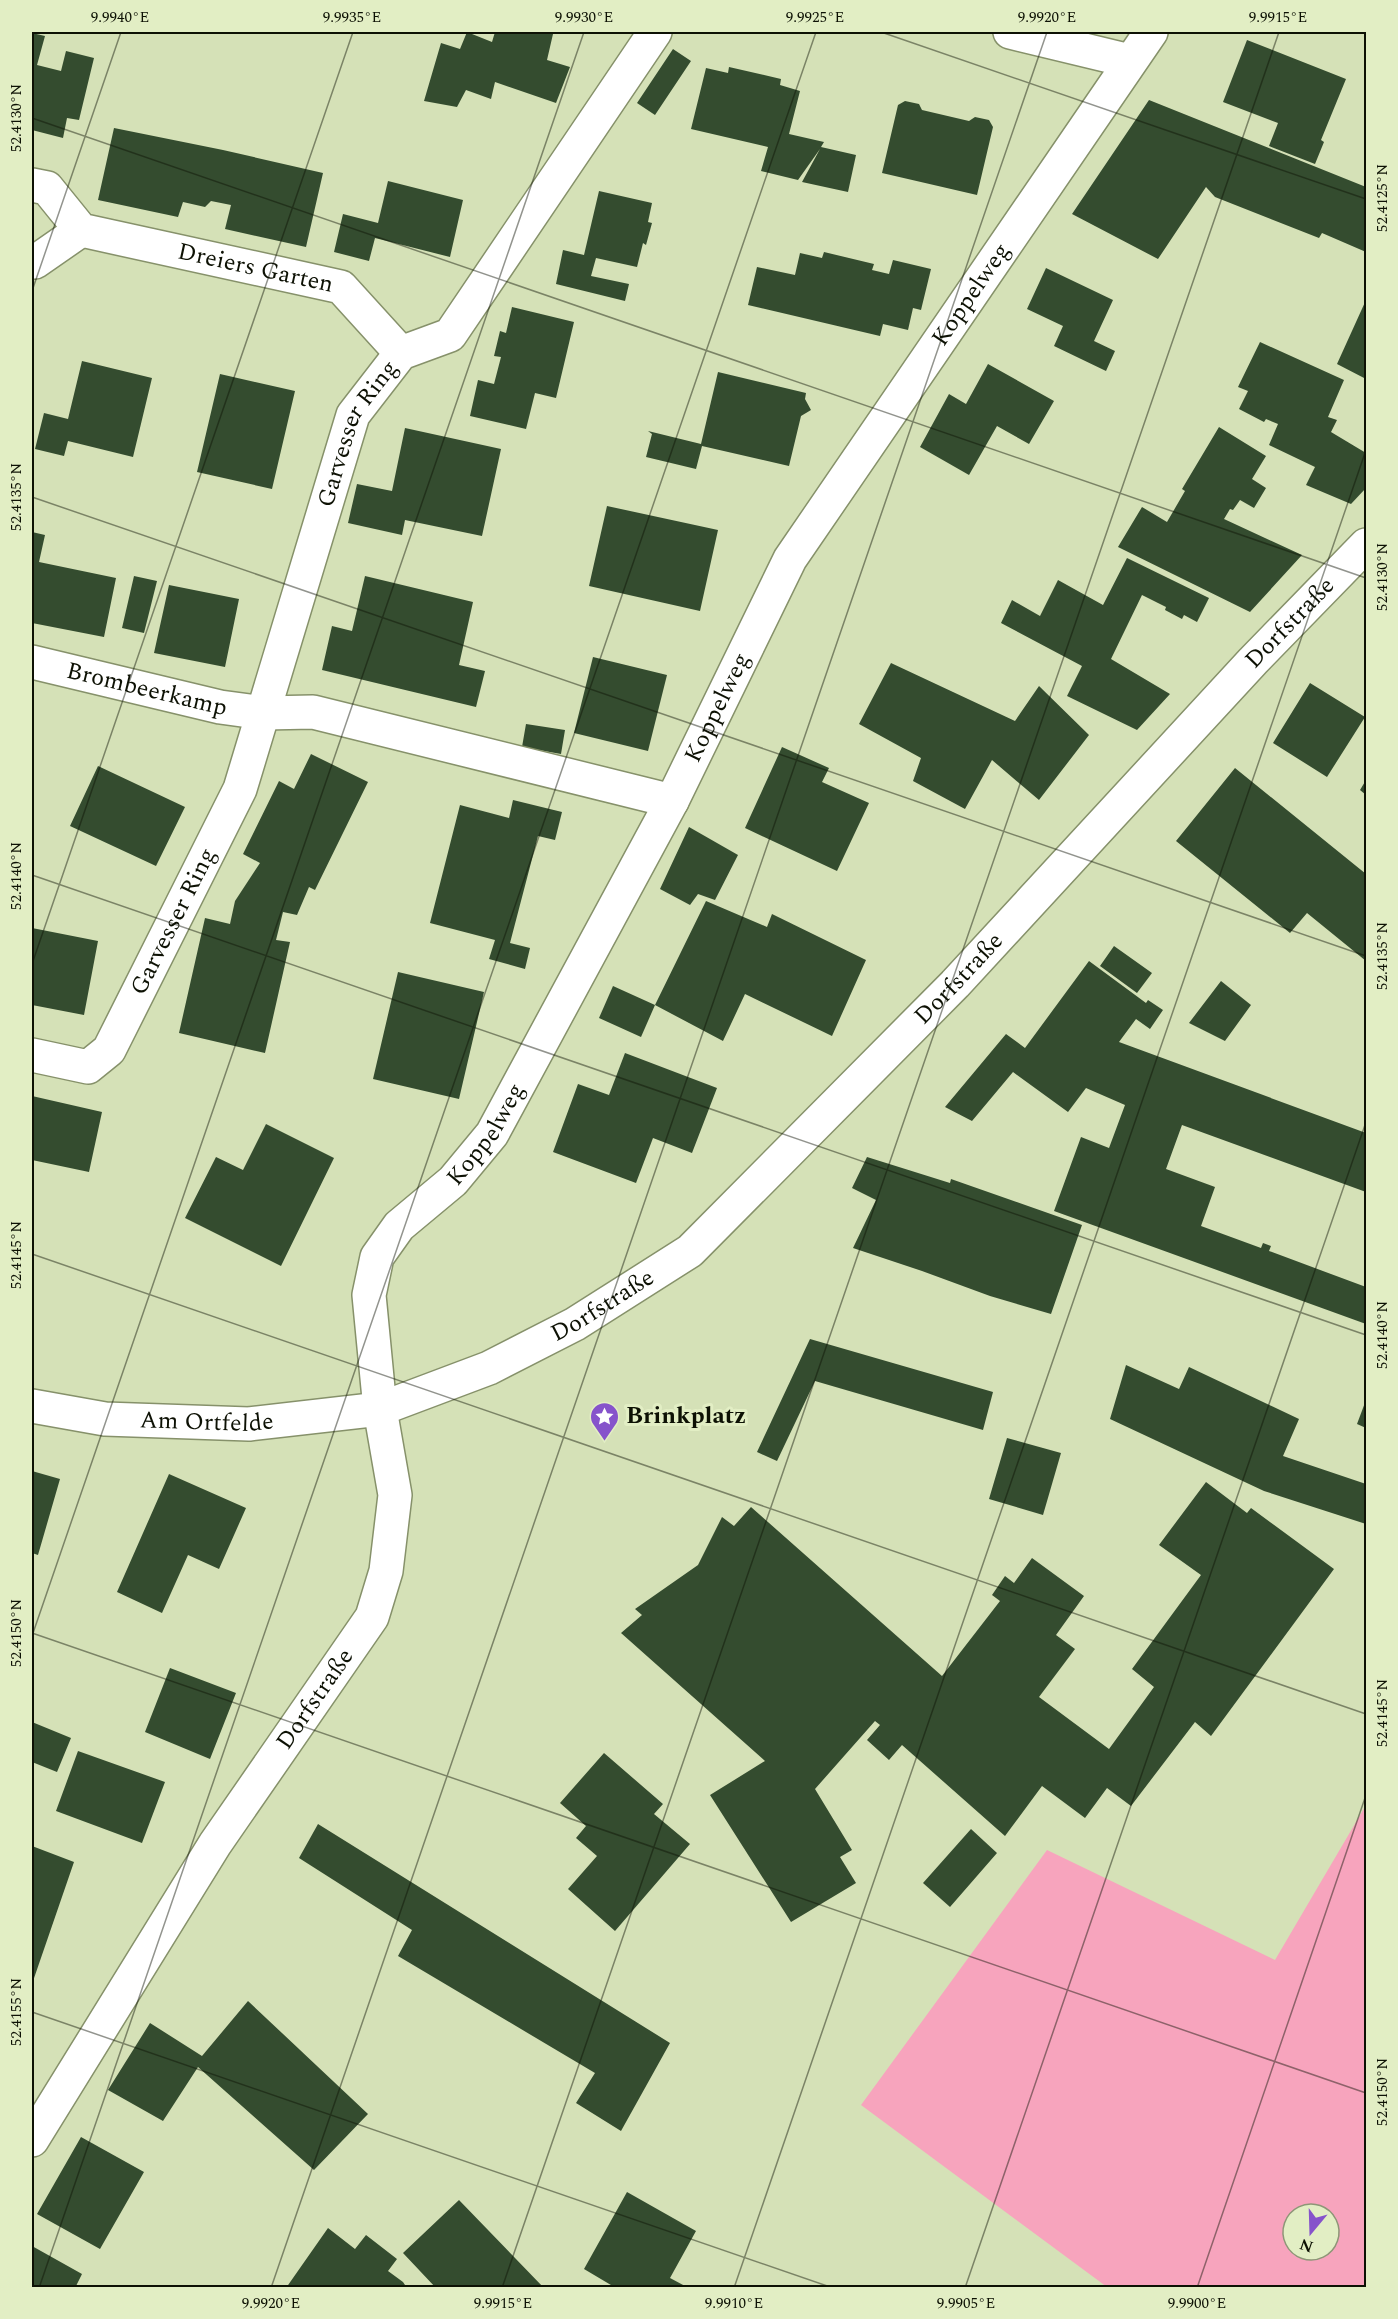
<svg xmlns="http://www.w3.org/2000/svg" width="1398" height="2319" font-family="Spectral,serif">
  <rect width="100%" height="100%" fill="#d5e1b7"/>
  <!-- green -->
  <path fill="#f7a4bd" fill-rule="evenodd" d="M1366 1805V2287H1107L861 2105 1047 1850 1275 1960ZM1293 2214H1329V2250H1293Z"/>
  <!-- building -->
  <path fill="#344c2f" d="M467 32 492 42 495 32H544L553 34 547 60 570 67 556 103 495 82 491 99 466 90 457 107 424 101 441 43 460 49Z
    M32 33 45 36 37 65 61 71 66 51 94 58 79 120 67 118 63 138 32 130Z
    M1247 40 1346 79 1321 140 1324 142 1315 164 1269 146 1278 123 1223 102Z
    M673 49 691 61 655 115 637 103Z
    M729 67 781 79 780 85 800 91 789 134 824 142 821 147 856 155 848 192 802 182 820 149 798 180 761 171 768 147 691 129 706 68 728 73Z
    M1149 100 1366 187V252L1322 233 1319 238 1215 197 1206 187 1158 259 1072 214Z
    M905 101 919 104 922 110 969 121 975 117 989 120 993 127 977 195 882 173 898 105Z
    M114 128 223 150 323 173 306 247 225 229 231 205 211 201 205 207 183 202 178 217 98 200Z
    M388 181 463 200 450 257 375 238 369 261 334 252 343 214 378 223Z
    M599 191 652 203 648 222 652 223 646 245 643 243 637 267 596 258 591 276 629 284 625 301 556 284 563 250 584 255Z
    M824 252 874 264 872 270 889 274 893 260 931 269 921 310 913 308 908 330 883 324 880 336 748 305 757 267 795 275 800 253 822 258Z
    M1046 268 1113 300 1094 341 1115 351 1106 371 1054 346 1063 326 1027 309Z
    M1366 300V379L1337 364Z
    M512 307 574 322 556 398 535 393 526 429 470 416 478 380 494 384 501 357 494 356 500 331 506 333Z
    M1260 342 1344 380 1328 417 1337 420 1331 432 1366 453V488L1351 504 1306 485 1315 467 1269 445 1278 424 1266 419 1264 422 1239 409 1248 391 1238 387Z
    M82 361 152 378 133 457 68 441 64 456 35 449 44 413 68 419Z
    M988 364 1054 401 1029 444 997 426 969 475 920 447 949 394 966 404Z
    M718 372 806 393 805 399 811 410 801 416 789 466 702 446 696 469 646 457 652 434 648 431 701 444Z
    M220 374 295 391 272 489 197 472Z
    M1219 427 1266 456 1252 479 1266 488 1254 508 1240 500 1233 510 1230 509 1224 519 1302 555 1250 612 1118 547 1142 507 1167 522 1185 491 1182 489Z
    M405 428 501 449 482 536 405 520 402 535 348 523 357 484 392 491Z
    M607 506 718 530 700 611 589 586Z
    M32 532 45 535 39 562 116 578 104 637 32 623Z
    M1127 558 1209 598 1197 622 1184 615 1182 619 1165 610 1166 607 1142 595 1111 659 1170 694 1137 730 1067 696 1082 666 1001 623 1012 600 1040 616 1058 580 1103 605Z
    M134 576 157 581 144 633 122 628Z
    M365 576 473 602 459 665 485 671 476 707 322 670 332 626 352 631Z
    M169 585 239 599 225 667 154 653Z
    M593 657 667 675 648 751 574 733Z
    M891 663 1015 721 1039 686 1089 735 1039 800 992 760 965 809 913 781 921 758 859 724Z
    M1310 683 1365 717 1327 777 1273 743Z
    M526 724 565 730 561 754 522 747Z
    M782 747 829 768 822 782 869 803 837 871 745 828Z
    M311 754 368 782 315 890 309 887 297 915 283 912 276 940 290 942 265 1053 179 1033 205 918 230 924 235 901 260 863 243 854 279 781 294 789Z
    M98 766 185 807 156 866 70 826Z
    M1235 768 1366 874V961L1307 913 1290 933 1176 841Z
    M1366 780V795L1360 790Z
    M513 800 562 812 555 840 538 836 510 943 530 948 525 969 489 959 495 940 430 923 460 805 509 818Z
    M689 827 738 855 715 900 698 894 690 905 660 889Z
    M706 901 767 927 772 914 866 960 832 1036 745 994 723 1041 655 1005Z
    M32 928 98 941 84 1015 32 1005Z
    M1114 946 1152 973 1137 993 1100 966Z
    M1089 961 1146 1003 1148 1000 1163 1010 1150 1029 1136 1019 1119 1042 1366 1133V1192L1182 1125 1166 1169 1215 1187 1201 1226 1261 1248 1263 1243 1271 1246 1269 1251 1366 1287V1324L1054 1211 1081 1137 1109 1148 1125 1105 1086 1088 1068 1112 1013 1072 972 1121 945 1107 1006 1034 1025 1048Z
    M398 972 484 992 459 1099 373 1079Z
    M1221 981 1251 1005 1225 1041 1189 1023Z
    M613 986 655 1005 641 1037 599 1018Z
    M625 1053 717 1088 692 1153 653 1138 636 1183 553 1152 578 1084 609 1095Z
    M32 1096 102 1112 89 1172 32 1160Z
    M266 1124 334 1158 281 1266 185 1218 216 1157 243 1170Z
    M867 1157 950 1183 951 1179 1082 1225 1051 1314 990 1296 922 1271 853 1248 876 1200 852 1188Z
    M810 1339 993 1392 983 1430 815 1381 777 1461 757 1452Z
    M1126 1365 1179 1389 1189 1367 1299 1419 1283 1456 1366 1484V1524L1264 1491 1110 1419Z
    M1366 1400V1428L1357 1424Z
    M1007 1438 1061 1453 1043 1515 989 1499Z
    M32 1471 60 1479 38 1555 32 1553Z
    M169 1474 246 1508 219 1569 188 1555 162 1613 117 1592Z
    M1206 1482 1247 1513 1251 1508 1334 1569 1211 1736 1195 1722 1131 1806 1107 1788 1085 1818 1042 1786 1005 1836 902 1745 889 1760 867 1740 880 1725 875 1721 815 1789 852 1850 840 1857 856 1883 791 1922 710 1795 765 1761 621 1633 642 1615 635 1609 698 1565 722 1517 734 1526 751 1507 942 1676 1000 1601 992 1595 1005 1576 1014 1583 1032 1558 1084 1596 1056 1635 1075 1649 1039 1697 1109 1749 1154 1687 1132 1669 1201 1575 1159 1545Z
    M170 1668 236 1693 210 1759 145 1732Z
    M32 1722 71 1738 57 1772 32 1762Z
    M78 1751 165 1782 142 1843 56 1811Z
    M604 1753 663 1804 654 1814 690 1844 615 1931 568 1889 597 1856 576 1838 586 1826 560 1803Z
    M318 1824 670 2043 621 2131 576 2103 595 2073 398 1956 412 1930 299 1858Z
    M971 1829 997 1853 950 1907 923 1883Z
    M32 1846 74 1862 32 1984Z
    M248 2001 368 2114 314 2170 198 2067 163 2121 108 2090 150 2023 202 2056Z
    M81 2137 144 2172 100 2249 37 2214Z
    M627 2192 696 2231 670 2278 685 2286 684 2288H616L584 2269Z
    M459 2200 544 2288H436L403 2253Z
    M328 2228 355 2249 366 2235 397 2259 388 2271 403 2282 407 2288H286Z
    M32 2246 82 2274 75 2288H32Z"/>
  <g fill="none" stroke-linecap="round" stroke-linejoin="round">
    <defs>
      <g id="minor">
        <path d="M1010 32 1130 61"/>
        <path id="s1" d="M32 185 47 188 81 230 341 287 401 353"/>
        <path d="M32 261 35 262 81 230"/>
        <path id="s2" d="M32 662 220 707 264 713 313 712 672 801"/>
        <path id="s3" d="M32 1055 88 1067 109 1050 240 789 353 415 401 353 450 335 655 32"/>
        <path id="s4" d="M32 1406 105 1419 249 1424 380 1409 489 1368 575 1324 690 1251 955 984 1253 661 1366 545"/>
        <path id="s5" d="M32 2140 215 1844 372 1617 386 1571 395 1495 380 1409 369 1295 377 1257 399 1226 453 1181 492 1134 672 801 790 559 1151 32"/>
      </g>
    </defs>
    <!-- minor casing -->
    <use href="#minor" stroke="#86916a" stroke-width="36"/>
    <!-- minor -->
    <use href="#minor" stroke="#fff" stroke-width="33"/>
  </g>
  <!-- ticks -->
  <path fill="none" stroke="#0d1104" stroke-width="1.5" stroke-opacity="0.45" d="M881 32 1366 199M32 118 1366 578M32 291 121 32M32 497 1366 956M32 875 1366 1335M32 964 353 32M32 1254 1366 1714M32 1633 1366 2093M32 1636 584 32M32 2012 833 2288M39 2288 816 32M271 2288 1047 32M502 2288 1279 32M734 2288 1366 450M965 2288 1366 1122M1197 2288 1366 1795"/>
  <!-- icons -->
  <defs>
    <symbol id="sight-pin" viewBox="-11 -11 22 30"><path d="M0 17L-7.5 6A9.5 9.5 0 1 1 7.5 6Z" fill="#8653cb" stroke="#e2eec4"/><path d="M0-6L1.8-2.2L6-1.7L2.9 1.2L3.7 5.4L0 3.3L-3.7 5.4L-2.9 1.2L-6-1.7L-1.8-2.2Z" fill="#fff"/></symbol>
  </defs>
  <g fill-rule="evenodd">
    <use href="#sight-pin" x="588" y="1400" width="33" height="45"/>
  </g>
  <g text-anchor="middle" dominant-baseline="central" stroke-width="6" stroke-linejoin="round" paint-order="stroke">
    <!-- street labels -->
    <g font-size="24" fill="#0d1104" stroke="#e2eec4">
      <text stroke="none"><textPath href="#s1" startOffset="248">Dreiers Garten</textPath></text>
      <text stroke="none"><textPath href="#s5" startOffset="2127">Koppelweg</textPath></text>
      <text stroke="none"><textPath href="#s3" startOffset="752">Garvesser Ring</textPath></text>
      <text stroke="none"><textPath href="#s4" startOffset="1568">Dorfstraße</textPath></text>
      <text stroke="none"><textPath href="#s2" startOffset="118">Brombeerkamp</textPath></text>
      <text stroke="none"><textPath href="#s5" startOffset="1641">Koppelweg</textPath></text>
      <text stroke="none"><textPath href="#s3" startOffset="228">Garvesser Ring</textPath></text>
      <text stroke="none"><textPath href="#s4" startOffset="1082">Dorfstraße</textPath></text>
      <text stroke="none"><textPath href="#s5" startOffset="1155">Koppelweg</textPath></text>
      <text stroke="none"><textPath href="#s4" startOffset="596">Dorfstraße</textPath></text>
      <text stroke="none"><textPath href="#s4" startOffset="176">Am Ortfelde</textPath></text>
      <text stroke="none"><textPath href="#s5" startOffset="524">Dorfstraße</textPath></text>
    </g>
    <!-- poi labels -->
    <g font-size="24" font-weight="bold" fill="#0d1104" stroke="#e2eec4" text-anchor="start">
      <text x="626" y="1416">Brinkplatz</text>
    </g>
  </g>
  <!-- border -->
  <rect width="1398" height="2319" fill="none" stroke="#e2eec4" stroke-width="66"/>
  <!-- north arrow -->
  <g transform="translate(1311 2232) rotate(199)"><circle r="28" fill="#e2eec4" stroke="#8d9677" stroke-width="1.5"/>
  <path d="M0-4.5L10 22L0 15L-10 22Z" fill="#8653cb"/>
  <text y="-9" font-size="16" font-weight="bold" text-anchor="middle" fill="#0d1104">N</text>
  </g>
  <rect x="33" y="33" width="1332" height="2253" fill="none" stroke="#0d1104" stroke-width="2"/>
  <g font-size="15" text-anchor="middle" fill="#0d1104">
    <text x="120" y="22">9.9940°E</text>
    <text x="352" y="22">9.9935°E</text>
    <text x="584" y="22">9.9930°E</text>
    <text x="815" y="22">9.9925°E</text>
    <text x="1047" y="22">9.9920°E</text>
    <text x="1278" y="22">9.9915°E</text>
    <text transform="translate(16 118) rotate(-90)" y="5">52.4130°N</text>
    <text transform="translate(1382 198) rotate(-90)" y="5">52.4125°N</text>
    <text transform="translate(16 497) rotate(-90)" y="5">52.4135°N</text>
    <text transform="translate(1382 577) rotate(-90)" y="5">52.4130°N</text>
    <text transform="translate(16 876) rotate(-90)" y="5">52.4140°N</text>
    <text transform="translate(1382 956) rotate(-90)" y="5">52.4135°N</text>
    <text transform="translate(16 1255) rotate(-90)" y="5">52.4145°N</text>
    <text transform="translate(1382 1335) rotate(-90)" y="5">52.4140°N</text>
    <text transform="translate(16 1633) rotate(-90)" y="5">52.4150°N</text>
    <text transform="translate(1382 1713) rotate(-90)" y="5">52.4145°N</text>
    <text transform="translate(16 2012) rotate(-90)" y="5">52.4155°N</text>
    <text transform="translate(1382 2092) rotate(-90)" y="5">52.4150°N</text>
    <text x="271" y="2308">9.9920°E</text>
    <text x="503" y="2308">9.9915°E</text>
    <text x="734" y="2308">9.9910°E</text>
    <text x="966" y="2308">9.9905°E</text>
    <text x="1197" y="2308">9.9900°E</text>
  </g>
</svg>
